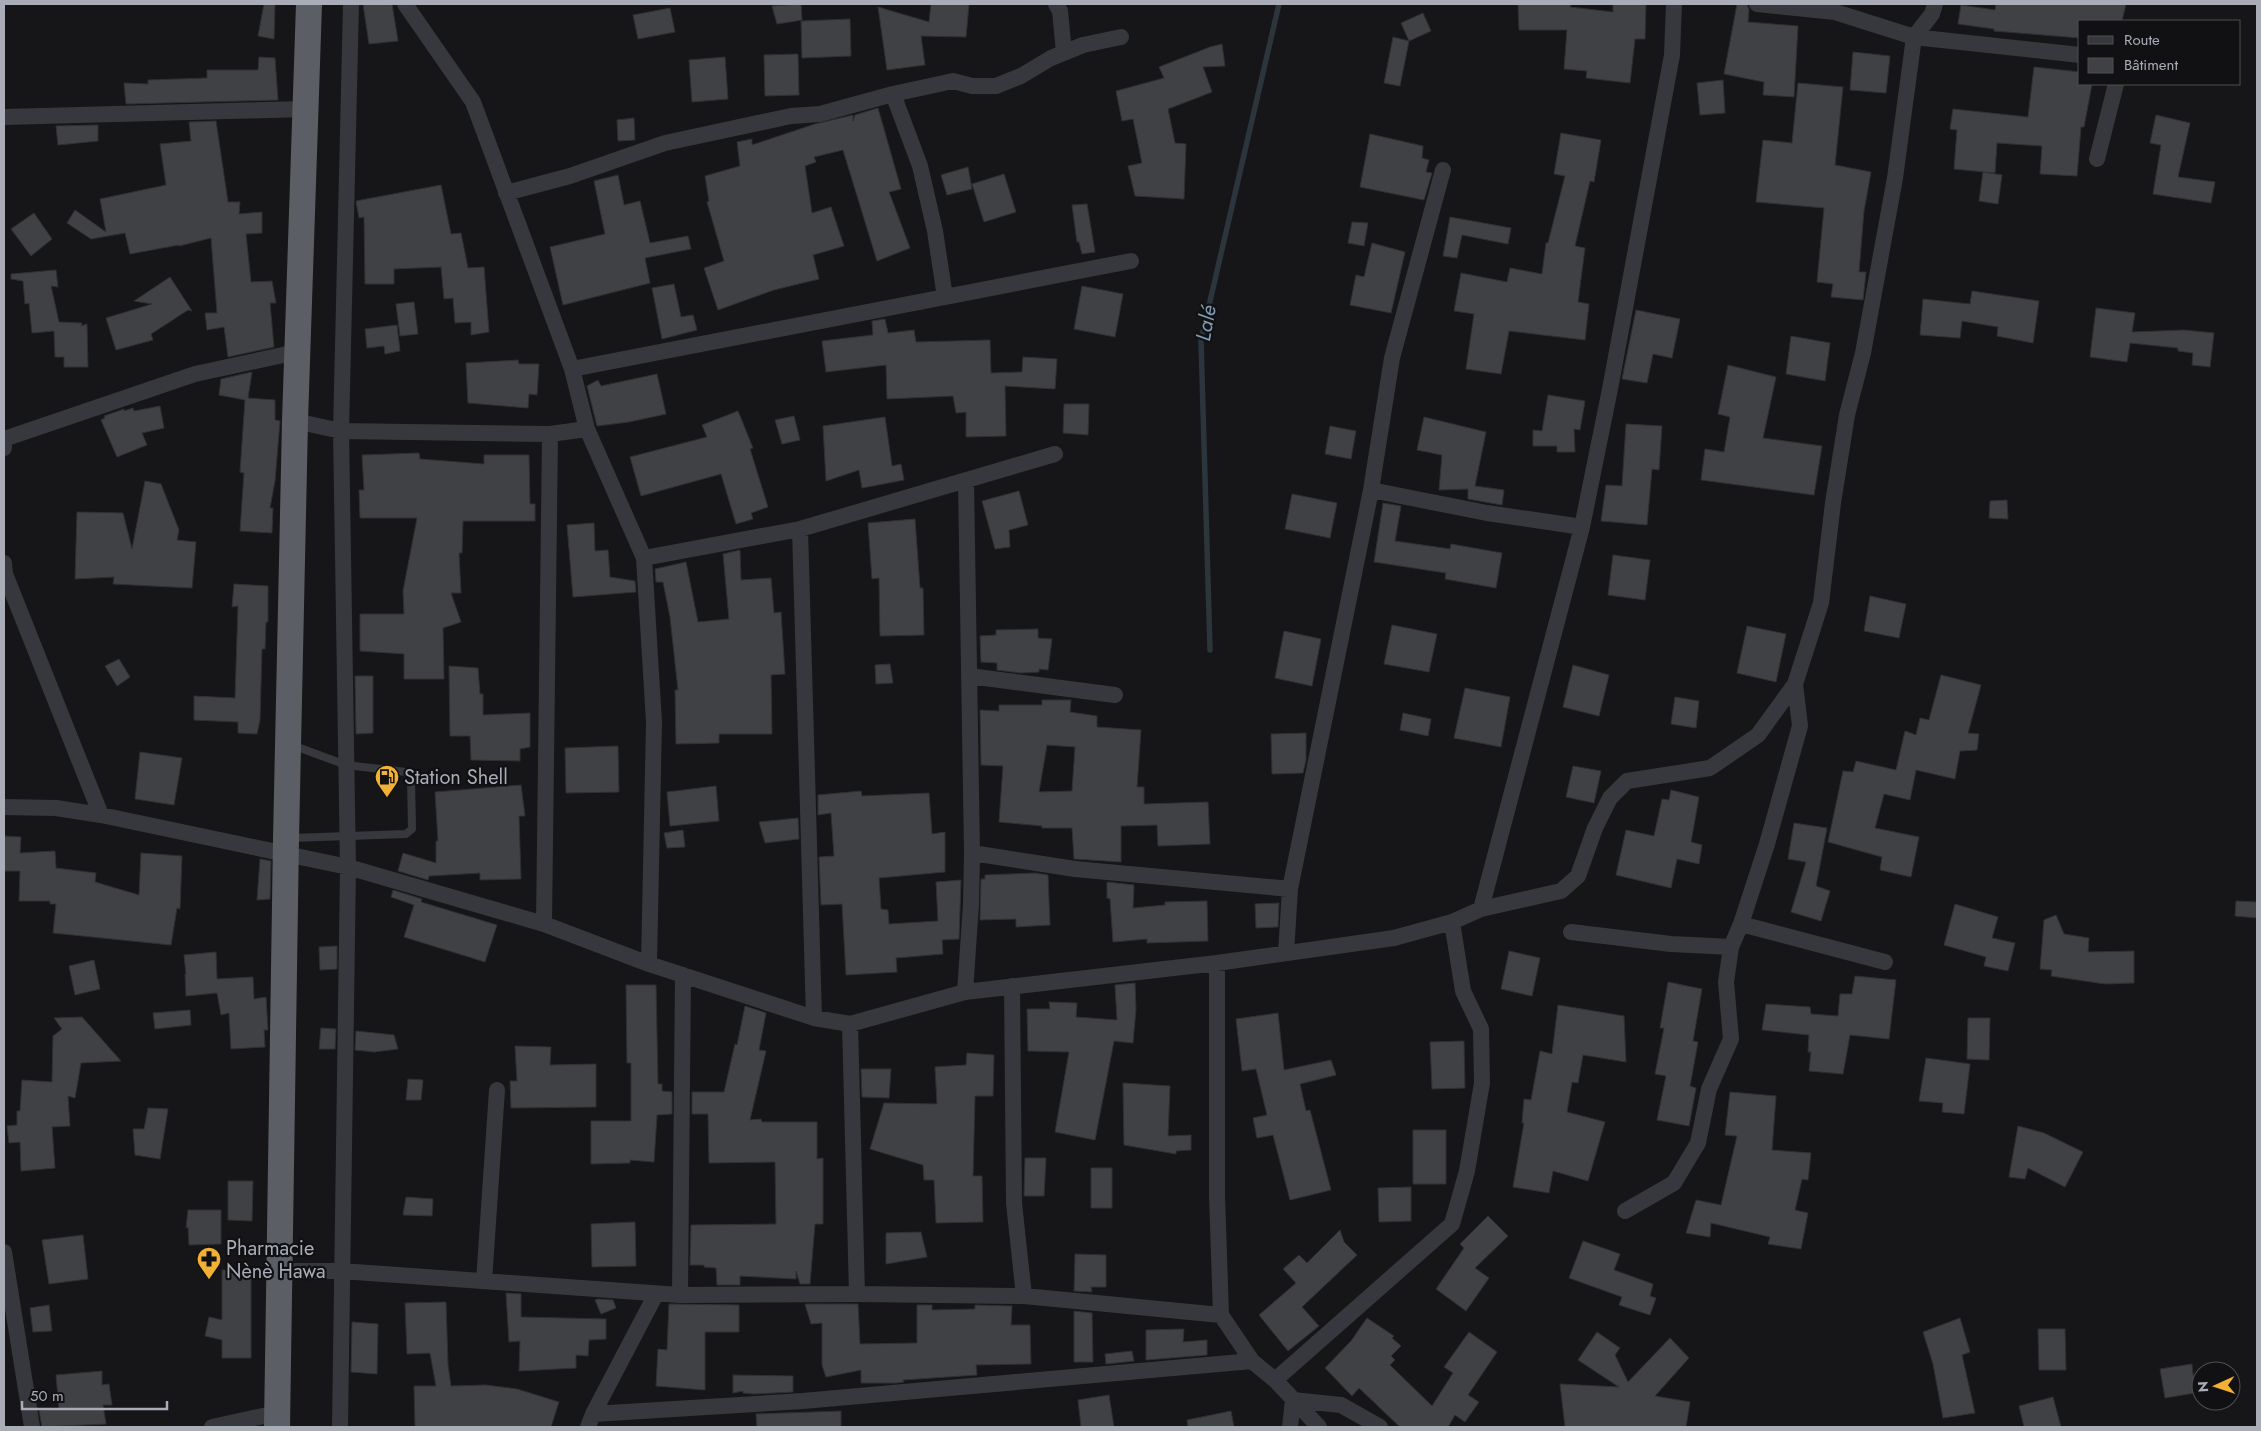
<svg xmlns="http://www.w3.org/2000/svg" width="2261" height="1431" font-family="Jost,sans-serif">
  <rect width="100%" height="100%" fill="#161618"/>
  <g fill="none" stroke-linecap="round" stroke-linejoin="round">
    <!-- stream -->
    <path stroke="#2c353c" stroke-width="5.5" d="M1210 650 1201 340 1279 4"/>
  </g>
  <!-- building -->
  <path fill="#404145" stroke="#303034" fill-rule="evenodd" d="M264 4H275L274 39 258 36Z
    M363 4H392L398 41 369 44Z
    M801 4 802 20 777 24 772 6Z
    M931 4H969L966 37 921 36 925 65 887 70 878 7 929 22Z
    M1518 4H1571L1570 7 1613 12V4H1646L1645 39H1635L1630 83 1586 78 1587 71 1564 69 1567 30H1519Z
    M1737 4H1747L1749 10 1748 22 1798 26 1794 97 1763 95 1764 82 1724 74Z
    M1996 4H2126L2122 21H2080V38L1994 31V29L1958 24 1961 5 1995 10Z
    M670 8 675 32 638 39 633 15Z
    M1423 13 1431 31 1409 41 1401 23Z
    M850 19 851 56 802 58 801 21Z
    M1393 37 1409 41 1400 86 1384 83Z
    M1222 44 1225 66 1203 67 1212 92 1168 109 1175 143 1186 144 1184 199 1135 196 1128 166 1142 163 1133 119 1122 121 1116 91 1164 78 1159 67 1210 47Z
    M1853 52 1890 56 1886 93 1850 90Z
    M798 54 799 95 765 96 764 55Z
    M259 57 275 58 278 100 126 104 124 83 148 84V80L207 78V70H258Z
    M725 57 728 99 692 102 689 60Z
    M2034 67 2080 72V84H2092L2084 127H2081L2077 176 2040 174 2042 146 1997 143 1995 173 1954 169 1957 130 1950 129 1953 109 2028 117Z
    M1723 80 1725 113 1700 115 1697 83Z
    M1798 83 1843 87 1835 165 1871 172 1864 211 1859 272H1866L1863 300 1831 297 1833 284 1817 282 1824 208 1756 202 1763 140 1792 143Z
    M878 108 901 189 889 192 910 248 877 261 843 150 814 157 816 162 805 166 812 213 831 207 844 246 813 255 819 279 774 290 718 310 704 268 724 261 707 202 709 201 705 176 740 166 737 142 752 139V145L815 124 853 115V121L855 115Z
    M2156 115 2190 123 2178 177 2215 182 2211 203 2153 194 2161 145 2150 143Z
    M634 118 635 140 618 141 617 120Z
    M216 121 228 202H240L239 214 262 212V233L246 234 251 282 272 281 276 303H270L274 347 228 357 224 327 207 330 205 313H217L211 238 179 246V245L130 254 125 233 91 239 67 223 75 210 106 232 100 199 166 185 160 144 191 141 189 122Z
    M98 125V141L58 145 56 126Z
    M1561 133 1601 140 1594 182 1590 181 1575 246 1585 248 1578 302 1589 304 1585 340 1509 331 1501 374 1466 369 1474 314 1454 311 1461 273 1507 282 1510 268 1542 274 1546 243H1548L1565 176 1554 174Z
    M1370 134 1423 146 1422 158 1429 160 1426 172 1432 173 1424 200 1360 187Z
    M968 167 972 189 947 195 941 175Z
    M1983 172 2002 175 1998 204 1979 201Z
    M1004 174 1016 212 984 222 972 184Z
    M618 175 624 205 640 201 650 243 688 236 691 249 645 258 650 283 563 305 550 247 605 234 594 181Z
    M441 185 451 234 461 233 468 268 484 267 489 332 471 335V322L455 323 453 298 444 299 441 267 394 269V284H365L364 217 359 218 356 201Z
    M1087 204 1095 252 1082 254 1079 242H1077L1072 205Z
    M34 213 52 239 31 256 11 229Z
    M1450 217 1511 228 1508 244 1462 235 1457 258 1443 256Z
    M1352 222 1368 223 1364 246 1348 243Z
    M1372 243 1405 252 1391 313 1350 305 1356 275 1364 277Z
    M56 270 58 287 51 286 59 322 82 323 81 326 87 324 88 367H64V357H55L54 331 32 333 29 303 25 304 23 281 11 279V274Z
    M170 277 192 311 188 310 151 334 153 340 116 350 106 318 152 304 134 301Z
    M674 284 681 317 693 315 697 330 662 339 652 288Z
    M1082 286 1123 294 1115 337 1074 329Z
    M1972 291 2039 301 2033 343 1997 336 1998 327 1962 321 1960 338 1920 335 1923 299 1970 304Z
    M414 302 418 334 400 336 396 304Z
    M2096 308 2135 313 2132 332 2184 330 2214 333 2210 367 2192 365 2193 353 2178 351V348L2130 343 2127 362 2090 357Z
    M1636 310 1680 319 1672 358 1653 354 1647 383 1622 379Z
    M885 319 888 333 914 330 916 342 990 340 991 373 1022 372 1023 357 1057 359 1055 389 1005 386 1006 436 966 437V412L956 413 953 396 887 399 886 365 826 372 822 341 873 335 872 321Z
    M397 325 400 351 385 354 384 346 367 348 365 329Z
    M1791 336 1830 343 1825 381 1786 374Z
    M518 360 519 364H539L537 395 529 394 528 408 468 403 466 363Z
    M1728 365 1776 377 1763 438 1822 446 1814 495 1701 480 1705 449 1724 452 1730 417 1718 414Z
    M252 372 248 398 275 400V420L280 421 275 481 270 508H273L272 533 240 531 244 473 240 472 245 400 219 395 221 379Z
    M657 374 666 414 629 422 597 426 587 386 598 380 601 386Z
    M1548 395 1585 401 1580 430 1574 429 1575 452H1557V446H1533V430L1542 431Z
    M1064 404H1089L1088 435 1063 433Z
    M160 406 164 428 142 433 147 445 117 457 101 420 105 418 104 416 124 409V411L133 408 134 411Z
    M738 411 753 448 750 449 768 507 751 513 753 519 736 524 721 474 641 496 630 457 707 437 702 425Z
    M794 416 800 440 782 444 775 420Z
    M885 417 892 466 901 464 904 480 862 488 859 470 826 481 823 426Z
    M1424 417 1486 432 1475 486 1504 490 1502 505 1468 499V489L1439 490 1442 455 1417 450Z
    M1626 424 1662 426 1659 470 1652 469 1647 525 1601 521 1606 485 1622 486Z
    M1330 426 1356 431 1351 459 1325 454Z
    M419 453 420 459 484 464V455H529L530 504H535V521H463L462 553H459L461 593H451L461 622 443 628 444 679H404V654L360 651V614H404L403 591 417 518H360L359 490H364L362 455Z
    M145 481 161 484 179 530 177 540 196 542 192 588 113 584 114 577 75 579 77 512 123 513 132 549Z
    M1019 491 1028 525 1009 530 1010 547 995 549 982 501Z
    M1292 494 1337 503 1330 538 1285 529Z
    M2007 500 2008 519 1989 518 1990 501Z
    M1383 503 1401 506 1395 541 1450 549 1451 544 1502 553 1496 588 1445 579 1446 573 1374 562Z
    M915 519 920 588H923L924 635 880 636 879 578 872 579 868 523Z
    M594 523 595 551 608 550 610 577 635 581 636 592 573 597 567 525Z
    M740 550 741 580 771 578 774 613 781 612 785 674 771 675 772 734H719V743L676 744 675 690H678L670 617 663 582H656L655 569 686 562 698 622 729 619 723 554Z
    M1613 555 1650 560 1645 600 1608 595Z
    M234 584 268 586V622H266L265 649H262L260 720 257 734 238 733V722L194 720V696L235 698 238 606 232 607Z
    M1870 596 1906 604 1899 638 1864 631Z
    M1392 625 1437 634 1429 672 1384 664Z
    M1747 626 1786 634 1776 682 1737 673Z
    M1038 629V638L1052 639 1048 670 1039 669V672L1021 673 997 670V663L981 662 980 636 996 635V630Z
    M1284 631 1321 639 1312 686 1275 678Z
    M119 659 130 677 117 686 105 666Z
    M890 664 893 683 876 684 875 665Z
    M1573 665 1609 675 1599 716 1563 707Z
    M449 666 478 668 480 694H483V715L530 713V747L520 749V761L471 760 470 736H450Z
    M1941 675 1981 685 1968 733 1979 734 1977 750 1960 751 1955 779 1916 770 1910 800 1884 794 1875 828 1919 837 1911 877 1880 870 1882 857 1828 842 1843 771 1853 772 1856 761 1896 770 1905 731 1916 735 1920 718 1929 720Z
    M355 676H373V733L356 734Z
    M1465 688 1510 697 1501 747 1454 738Z
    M1675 697 1699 701 1696 728 1671 724Z
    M1042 700H1071L1070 712 1097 716V727L1141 730 1137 787H1144V804L1208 802 1210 844 1158 846 1157 825 1121 826V862L1076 859H1074L1072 828H1042V826L999 822 1003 766 981 765 980 710 999 711V705H1042ZM1047 745 1075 747 1072 791 1039 792Z
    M1403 713 1431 719 1428 736 1400 730Z
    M1306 733V760L1303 773 1272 774 1271 734Z
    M618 746 619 792 566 793 565 748Z
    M140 752 182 758 174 805 135 799Z
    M1573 766 1601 771 1594 803 1566 797Z
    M521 785 525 816H519L521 879 480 880V873L429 876 428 880 398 871 403 853 436 863V841H438L435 792Z
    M716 786 719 821 670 826 667 792Z
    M1671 790 1699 797 1691 842 1702 845 1699 864 1677 859 1671 888 1616 875 1626 830 1654 836 1662 799 1669 800Z
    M861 791 862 796 929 793 932 834 945 832V872L879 878 881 909 888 910 889 924 938 921 936 882 961 880 959 939 942 940 943 954 896 958 897 972 846 975 842 904 821 905 819 857 834 856 831 813 818 815V795Z
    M798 818 799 839 765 843 759 822Z
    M1794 823 1827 828 1816 886 1830 891 1821 921 1791 912 1806 862 1788 859Z
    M683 830 685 847 667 848 664 833Z
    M4 836 21 837 20 853 55 851 56 868 96 873 95 882 139 895 141 853 182 856 180 909 177 908 171 945 53 933 56 904H50V901H19L20 871H4Z
    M260 859 271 861 270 899 257 900Z
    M1035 873 1048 875 1050 925 1016 927V919L980 920 981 879H985V875Z
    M1107 882 1134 885 1133 908 1165 905V902L1207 901 1208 941 1147 943V939L1113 942 1110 899 1107 898Z
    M393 890 422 899 421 902 497 925 485 962 404 937 414 905 391 897Z
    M2236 901 2257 902V918L2235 916Z
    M1279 903 1278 927 1256 928 1255 904Z
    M1955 904 1998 917 1992 938 2015 943 2008 971 1984 966 1986 957 1944 945Z
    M2056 915 2064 934 2089 938 2088 952 2134 951V983L2105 984 2051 976 2052 970 2040 969 2044 920Z
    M337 946V969L320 970 319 947Z
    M1509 951 1540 958 1532 996 1501 989Z
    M216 952 217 979 253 977 254 999 266 997 268 1030H264L265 1047 231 1049 229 1013 221 1015 217 993 186 996 185 974H186L184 955Z
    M94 960 100 989 75 995 69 966Z
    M1855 976 1896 980 1889 1039 1850 1035 1843 1074 1809 1071 1811 1052H1808L1809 1035 1762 1030 1766 1004 1810 1007 1811 1014 1838 1016 1840 994H1852Z
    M1668 982 1702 989 1693 1041 1698 1042 1690 1086 1696 1088 1689 1126 1657 1120 1666 1076 1655 1074 1664 1028H1660Z
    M1135 983 1136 1009 1133 1043 1114 1041 1095 1140 1055 1132 1069 1052 1028 1051 1027 1009H1050L1049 1002 1077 1003 1076 1017 1117 1020 1115 985Z
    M626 985H656L658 1084H662V1091L672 1092V1114L657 1115 654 1162 630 1160V1163L591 1164V1121H631V1063H627Z
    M1558 1005 1624 1016 1626 1062 1583 1055 1578 1083 1572 1082 1567 1112 1605 1122 1588 1181 1553 1171 1549 1193 1513 1187 1524 1123H1522L1524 1099 1531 1100 1540 1051 1552 1054Z
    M745 1006 766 1013 759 1050 766 1051 750 1120 761 1119 762 1122H817V1159L823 1158V1224H815L810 1284H800L796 1271V1279L740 1276V1285H717L716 1268 704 1267V1265H690L691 1225 776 1224 775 1162 709 1163 708 1114H692V1092H724L735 1044 737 1045Z
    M190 1010 191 1025 155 1029 153 1013Z
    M1278 1013 1284 1070 1331 1060 1336 1075 1300 1084 1306 1111 1310 1110 1331 1190 1290 1200 1273 1135 1257 1138 1253 1118 1267 1115 1256 1069 1242 1071 1236 1019Z
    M82 1017 121 1061 81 1063 75 1098 68 1096 70 1126 52 1127 55 1168 21 1171 20 1142 9 1143 7 1126 17 1125V1111H20L22 1080 52 1082 53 1036 62 1029 54 1018Z
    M1968 1018H1990L1989 1060 1967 1059Z
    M321 1028 336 1029 335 1049H319Z
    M356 1031 394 1035 398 1049 374 1052 355 1050Z
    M1464 1041 1465 1088 1432 1089 1430 1042Z
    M515 1046 551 1047 550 1065 596 1064V1107L511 1108 510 1081H517Z
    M967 1053 994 1055 993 1096H975L973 1176H982L983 1222 936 1223 934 1180H924L923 1165 870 1149 884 1103 937 1104 935 1067 966 1065Z
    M1926 1058 1970 1064 1964 1114 1942 1112 1943 1103 1919 1101Z
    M861 1069H891L889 1098 862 1097Z
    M408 1079 423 1080 421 1100H406Z
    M1123 1083 1170 1086 1168 1136 1191 1135V1150L1176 1151V1154L1124 1145Z
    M1730 1092 1776 1096 1772 1150 1811 1153 1808 1180 1802 1179 1795 1210 1808 1213 1801 1249 1768 1244 1770 1237 1711 1223 1710 1237 1686 1233 1696 1200 1721 1205 1737 1136 1725 1135Z
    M148 1108 168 1109 160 1159 135 1155 133 1129H144Z
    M2018 1126 2044 1133 2083 1152 2065 1187 2028 1168 2025 1179 2009 1177Z
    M1413 1130H1446V1184H1413Z
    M1025 1158H1046L1044 1196H1024Z
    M1091 1168H1112V1208H1091Z
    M228 1181H253L252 1221 228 1220Z
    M1411 1187V1221L1379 1222 1378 1188Z
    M406 1197 433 1199 432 1216 403 1215Z
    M188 1210H221V1244L189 1245 188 1227 186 1228Z
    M1488 1216 1508 1236 1475 1268 1489 1278 1466 1311 1436 1289 1464 1248 1460 1244Z
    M635 1222 636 1266 592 1267 591 1224Z
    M1340 1230 1344 1242 1357 1255 1302 1307 1319 1326 1288 1351 1259 1315 1296 1283 1283 1269 1299 1255 1307 1263Z
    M921 1232 927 1257 886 1264V1233Z
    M83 1235 88 1279 49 1284 42 1240Z
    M1583 1241 1620 1254 1614 1270 1653 1284 1650 1296 1656 1298 1650 1315 1619 1305 1622 1297 1569 1278Z
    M1075 1254 1106 1255V1287H1091L1092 1292 1074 1291Z
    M222 1270H251V1358H222V1340L205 1336 209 1317 222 1320Z
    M506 1293 521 1294V1317L606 1319V1339L589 1340 588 1356 576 1355V1368L519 1371 520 1341 509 1342Z
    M598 1299 613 1300 616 1308 601 1314 595 1300Z
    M446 1302 448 1365 451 1386 486 1385 517 1389 559 1402 551 1427H415L414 1386H436L430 1353 407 1354 405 1303Z
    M669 1304 739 1305V1332H705V1390L656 1386 658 1349 667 1350Z
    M805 1304H858L860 1344 917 1343V1305H932V1310L975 1309V1305L1012 1306 1011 1325H1030L1031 1364 976 1365 977 1375 903 1380 904 1382 896 1383H861V1370L826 1377 822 1365V1323L811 1324Z
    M49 1305 52 1331 33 1332 30 1308Z
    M1074 1311 1092 1313 1093 1362H1074Z
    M1367 1318 1394 1336 1392 1338 1401 1346 1391 1356 1395 1360 1390 1365 1432 1406 1453 1373 1444 1367 1469 1332 1497 1352 1468 1395 1479 1402 1465 1422 1455 1415 1448 1427H1400L1359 1388 1352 1396 1325 1368 1351 1341Z
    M1960 1318 1970 1352 1962 1355 1975 1413 1943 1418 1933 1364 1923 1332Z
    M352 1322 378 1324 377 1374 351 1372Z
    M1184 1329 1183 1342 1207 1340V1355L1146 1360V1330Z
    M2038 1329H2065L2066 1370H2039Z
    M1597 1332 1620 1348 1615 1355 1628 1382 1670 1338 1689 1358 1655 1396 1690 1402 1686 1427H1565L1560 1384 1619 1387 1578 1360Z
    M1132 1351 1134 1361 1106 1364 1105 1354Z
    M2192 1364 2195 1393 2165 1398 2160 1369Z
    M102 1371V1385L109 1384 112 1405H103L106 1424 42 1427 39 1410 59 1409 56 1375Z
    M733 1375 793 1376V1392L754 1394 743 1393V1391L733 1393Z
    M1109 1395 1114 1427H1081L1078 1400Z
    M2053 1397 2061 1427H2024L2019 1406Z
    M841 1411V1427H757L756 1414Z
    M1231 1411 1234 1427H1188L1187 1420Z"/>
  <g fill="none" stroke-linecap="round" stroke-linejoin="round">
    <!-- service -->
    <path stroke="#37383d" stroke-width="8" d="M291 838 406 834 412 829 411 779 406 772 346 765 292 745"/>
    <!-- minor -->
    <path stroke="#37383d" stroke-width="16" d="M405 4 473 102 572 369 587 429 644 558 654 722 649 964
      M1056 4 1060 11 1064 53
      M1757 4 1835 12 1914 37 2080 55
      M893 94 920 166 935 231 945 297
      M4 117 306 109
      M2097 159 2116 84
      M506 193 570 176 665 143 791 116 820 114 893 94 953 81 972 86H996L1021 76 1051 58 1083 45 1121 37
      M572 369 1131 261
      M295 421 341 431 550 434 587 429
      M4 448V439L195 374 297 352
      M1371 490 1487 513 1582 527
      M800 529 814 1018
      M644 558 800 529 1055 454
      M4 563 5 574 101 815
      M969 676 1115 695
      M4 807 56 808 101 815 348 867 544 924 649 964 814 1018 850 1024 965 992 1217 963 1394 938 1452 922 1481 909 1561 891 1578 876 1595 828 1610 798 1627 781 1710 768 1758 735 1795 684
      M972 853 1075 869 1290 889
      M1481 909 1582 527 1610 389 1672 55 1674 4
      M544 924 550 434
      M1741 924 1885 962
      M1571 932 1671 944 1731 947 1741 924 1767 844 1800 726 1795 684 1821 603 1833 503 1847 415 1863 353 1895 178 1914 37 1932 14 1935 4
      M1286 953 1290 889 1371 490 1392 358 1443 170
      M1217 963V1195L1221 1315
      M1012 986 1014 1203 1024 1296
      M965 992 971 904 972 853 966 481
      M850 1024 857 1294
      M1625 1211 1674 1183 1698 1143 1709 1089 1731 1039 1726 982 1731 947
      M4 1252 32 1427
      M280 1271H341L680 1295 857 1294 1024 1296 1221 1315 1252 1361 1275 1380 1319 1427
      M484 1281 497 1090
      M680 1295 683 975
      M1275 1380 1452 1224 1467 1171 1482 1083 1481 1029 1463 991 1452 922
      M593 1414 803 1401 1252 1361
      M212 1427 277 1413
      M340 1427 348 867 341 431 351 4
      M588 1427 593 1414 656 1294
      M1290 1427 1293 1400 1341 1405 1380 1427"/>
    <!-- trunk -->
    <path stroke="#5b5e65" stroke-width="26" d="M277 1427 286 839 295 421 309 4"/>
  </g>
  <!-- icons -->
  <defs>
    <symbol id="fuel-pin" viewBox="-11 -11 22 30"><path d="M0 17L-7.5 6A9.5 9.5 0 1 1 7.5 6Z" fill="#f2b134" stroke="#111113"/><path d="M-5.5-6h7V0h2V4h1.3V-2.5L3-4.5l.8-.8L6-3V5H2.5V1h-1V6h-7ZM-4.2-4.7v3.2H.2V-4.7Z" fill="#111"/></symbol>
    <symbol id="pharmacy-pin" viewBox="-11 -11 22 30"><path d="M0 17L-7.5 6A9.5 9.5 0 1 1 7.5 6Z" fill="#f2b134" stroke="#111113"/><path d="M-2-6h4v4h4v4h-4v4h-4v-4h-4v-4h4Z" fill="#111"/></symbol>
  </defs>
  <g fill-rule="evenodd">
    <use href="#fuel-pin" x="373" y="763" width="28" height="38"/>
    <use href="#pharmacy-pin" x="195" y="1245" width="28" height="38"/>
  </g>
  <g text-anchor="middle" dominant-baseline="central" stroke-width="4.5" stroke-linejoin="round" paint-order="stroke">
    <!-- poi labels -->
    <g font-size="20" fill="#a8adb8" stroke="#111113" text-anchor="start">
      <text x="404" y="777">Station Shell</text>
      <text x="226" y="1248">Pharmacie<tspan x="226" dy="23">Nènè Hawa</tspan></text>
    </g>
    <!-- water labels -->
    <g font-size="21" font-style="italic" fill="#7f9bb3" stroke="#111113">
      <text transform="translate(1206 323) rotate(-80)">Lalé</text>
    </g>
  </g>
  <!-- border -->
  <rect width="2261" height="1431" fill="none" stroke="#a8adb8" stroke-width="10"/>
  <!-- legend -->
  <rect x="2078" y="20" width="162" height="65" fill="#111113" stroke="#4d4f55"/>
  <rect x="2088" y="36" width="25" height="8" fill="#37383d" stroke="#4d4f55"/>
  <text x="2124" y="45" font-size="15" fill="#a8adb8">Route</text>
  <rect x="2088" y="58" width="25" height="15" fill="#404145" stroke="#4d4f55"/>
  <text x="2124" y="70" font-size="15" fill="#a8adb8">Bâtiment</text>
  <!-- north arrow -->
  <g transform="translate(2216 1386) rotate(267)"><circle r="24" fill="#111113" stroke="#4d4f55"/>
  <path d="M0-4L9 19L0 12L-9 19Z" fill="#f2b134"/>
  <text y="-8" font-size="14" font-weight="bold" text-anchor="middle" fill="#a8adb8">N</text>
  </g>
  <!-- scale -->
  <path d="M22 1401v8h145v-8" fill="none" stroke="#a8adb8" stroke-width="2.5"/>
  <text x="30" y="1401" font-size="15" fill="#a8adb8" stroke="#111113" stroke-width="4" paint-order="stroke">50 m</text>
</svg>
